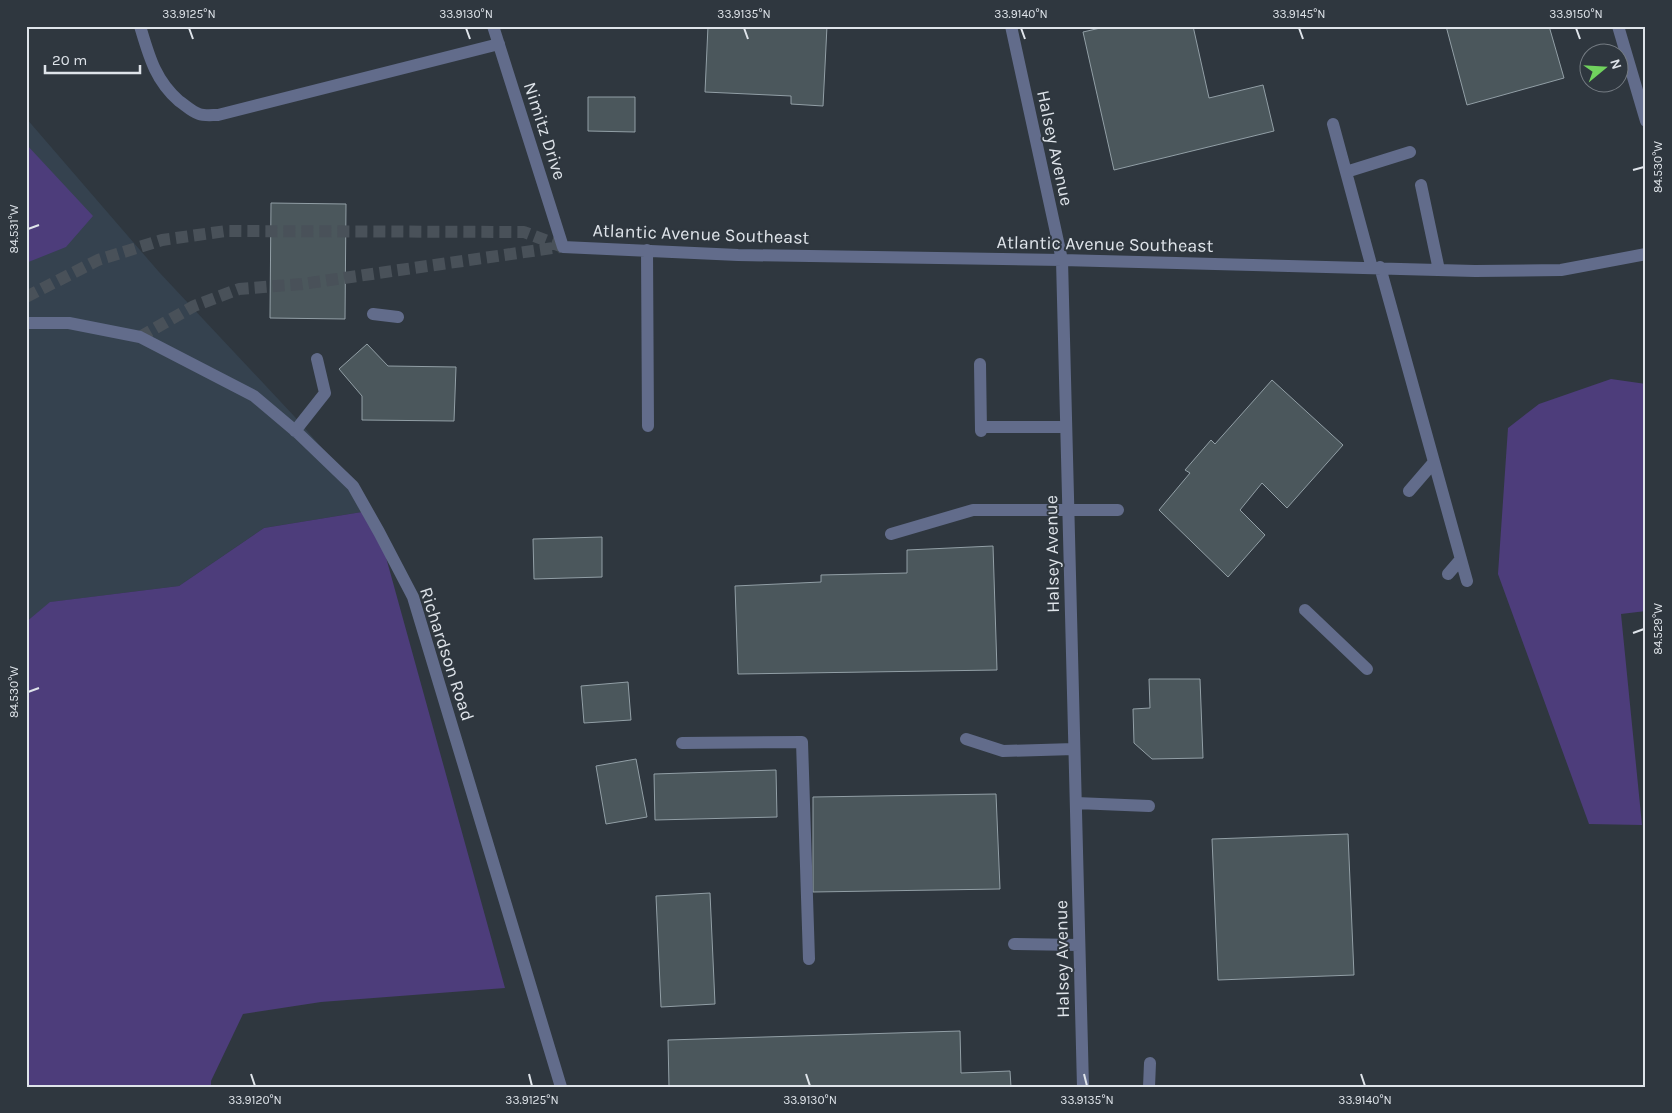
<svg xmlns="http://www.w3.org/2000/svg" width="1672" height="1113" font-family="Karla,sans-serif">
  <rect width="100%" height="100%" fill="#2f373f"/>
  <!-- built -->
  <path fill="#35424f" d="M26 118 159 272 294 416 337 465 368 511 264 528 179 586 51 602 26 622Z"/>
  <!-- green -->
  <path fill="#4d3d7b" d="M26 144 93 216 66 247 26 263Z
    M1611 379 1646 384V611L1621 614 1642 825 1589 824 1498 574 1508 428 1539 404Z
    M368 511 379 532 505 988 321 1002 243 1014 211 1081V1087H26V622L50 602 179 586 264 528Z"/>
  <!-- building -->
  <path fill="#4b575c" stroke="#929fa6" d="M708 26H827L823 106 791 104V96L705 92Z
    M1109 26H1193L1209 98 1263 85 1274 131 1114 170 1083 32Z
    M1446 26H1549L1564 78 1467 105Z
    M588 97H635V132L588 131Z
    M271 203 346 204 345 319 270 318Z
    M367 344 388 366 456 367 454 421 362 420V396L339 369Z
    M1272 380 1343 445 1287 508 1262 483 1240 510 1265 535 1228 577 1159 510 1190 473 1185 470 1211 440 1215 444Z
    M602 537V577L534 579 533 539Z
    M993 546 997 670 738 674 735 586 821 582V575L907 573V550Z
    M1149 679H1200L1203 758 1152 759 1134 743 1133 709 1150 708Z
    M628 682 631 720 584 723 581 686Z
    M636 759 647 817 606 824 596 766Z
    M776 770 777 817 655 820 654 774Z
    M996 794 1000 889 813 892V797Z
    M1348 834 1354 975 1218 980 1212 839Z
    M710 893 715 1004 661 1007 656 896Z
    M960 1031 961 1073 1010 1071 1011 1087H669L668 1040Z"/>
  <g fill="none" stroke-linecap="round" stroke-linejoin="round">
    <!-- minor-tunnel -->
    <path stroke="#495159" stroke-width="12" stroke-dasharray="12 6" stroke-linecap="butt" d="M26 297 98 260 162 240 226 231 524 232 563 247
      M140 337 194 306 239 289 302 284 560 247"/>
    <!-- minor -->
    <path stroke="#626c8b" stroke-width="12" d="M140 26C149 56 155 80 179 101 185 105 192 112 199 114 204 116 212 115 218 115L499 44
      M493 26 563 247 738 255 1062 260 1475 271 1561 270 1646 254
      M1011 26 1062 260 1083 1087
      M1618 26 1646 121
      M1333 124 1372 268
      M1346 172 1410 152
      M1421 185 1439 270
      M647 250 648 426
      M1380 267 1467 581
      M373 314 398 317
      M26 323H69L140 337 254 396 299 434 353 486 379 532 413 597 561 1087
      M980 364 981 431
      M981 427H1066
      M295 431 325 393 317 359
      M1409 491 1434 462
      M891 534 973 510H1118
      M1448 574 1461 559
      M1305 610 1367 669
      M966 739 1003 751 1074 749
      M682 743 802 742 809 959
      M1076 803 1149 806
      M1014 944 1079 945
      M1149 1087 1150 1063"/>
  </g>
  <!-- ticks -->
  <path fill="none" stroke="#dfe4ea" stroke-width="2" d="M189 28 193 39M466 28 470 39M744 28 748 39M1021 28 1025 39M1299 28 1303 39M1576 28 1580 39M1633 170 1644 167M28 229 39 225M1633 633 1644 629M28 692 39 688M251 1074 255 1086M529 1074 532 1086M806 1074 810 1086M1084 1074 1087 1086M1361 1074 1365 1086"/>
  <g text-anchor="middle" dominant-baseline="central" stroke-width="4" stroke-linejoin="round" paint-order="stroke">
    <!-- street labels -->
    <g font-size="18" fill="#dfe4ea" stroke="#2f373f">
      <text transform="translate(545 131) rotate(72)">Nimitz Drive</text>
      <text transform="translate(1055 148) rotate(78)">Halsey Avenue</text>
      <text transform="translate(701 234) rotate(2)">Atlantic Avenue Southeast</text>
      <text transform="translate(1105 244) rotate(1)">Atlantic Avenue Southeast</text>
      <text transform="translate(1052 554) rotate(-91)">Halsey Avenue</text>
      <text transform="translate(447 654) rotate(72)">Richardson Road</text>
      <text transform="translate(1062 959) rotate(-91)">Halsey Avenue</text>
    </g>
  </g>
  <!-- border -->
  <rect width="1672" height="1113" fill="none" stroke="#2f373f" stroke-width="55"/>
  <!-- north arrow -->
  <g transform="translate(1604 68) rotate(72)"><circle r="24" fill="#2f373f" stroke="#757c83"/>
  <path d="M0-4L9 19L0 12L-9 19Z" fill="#71d25e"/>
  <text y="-8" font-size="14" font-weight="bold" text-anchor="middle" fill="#dfe4ea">N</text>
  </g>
  <!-- scale -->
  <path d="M45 65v8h95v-8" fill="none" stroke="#dfe4ea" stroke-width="2.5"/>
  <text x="52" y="65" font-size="15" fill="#dfe4ea" stroke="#2f373f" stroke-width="4" paint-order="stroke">20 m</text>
  <rect x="28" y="28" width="1616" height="1058" fill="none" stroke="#dfe4ea" stroke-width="2"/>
  <g font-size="12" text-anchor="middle" fill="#dfe4ea">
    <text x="189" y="18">33.9125°N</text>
    <text x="466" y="18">33.9130°N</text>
    <text x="744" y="18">33.9135°N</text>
    <text x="1021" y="18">33.9140°N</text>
    <text x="1299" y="18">33.9145°N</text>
    <text x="1576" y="18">33.9150°N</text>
    <text transform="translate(1658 167) rotate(-90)" y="4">84.530°W</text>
    <text transform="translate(14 229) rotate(-90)" y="4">84.531°W</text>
    <text transform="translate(1658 629) rotate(-90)" y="4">84.529°W</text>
    <text transform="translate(14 692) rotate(-90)" y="4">84.530°W</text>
    <text x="255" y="1104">33.9120°N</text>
    <text x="532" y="1104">33.9125°N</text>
    <text x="810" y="1104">33.9130°N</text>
    <text x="1087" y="1104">33.9135°N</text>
    <text x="1365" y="1104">33.9140°N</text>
  </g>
</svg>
